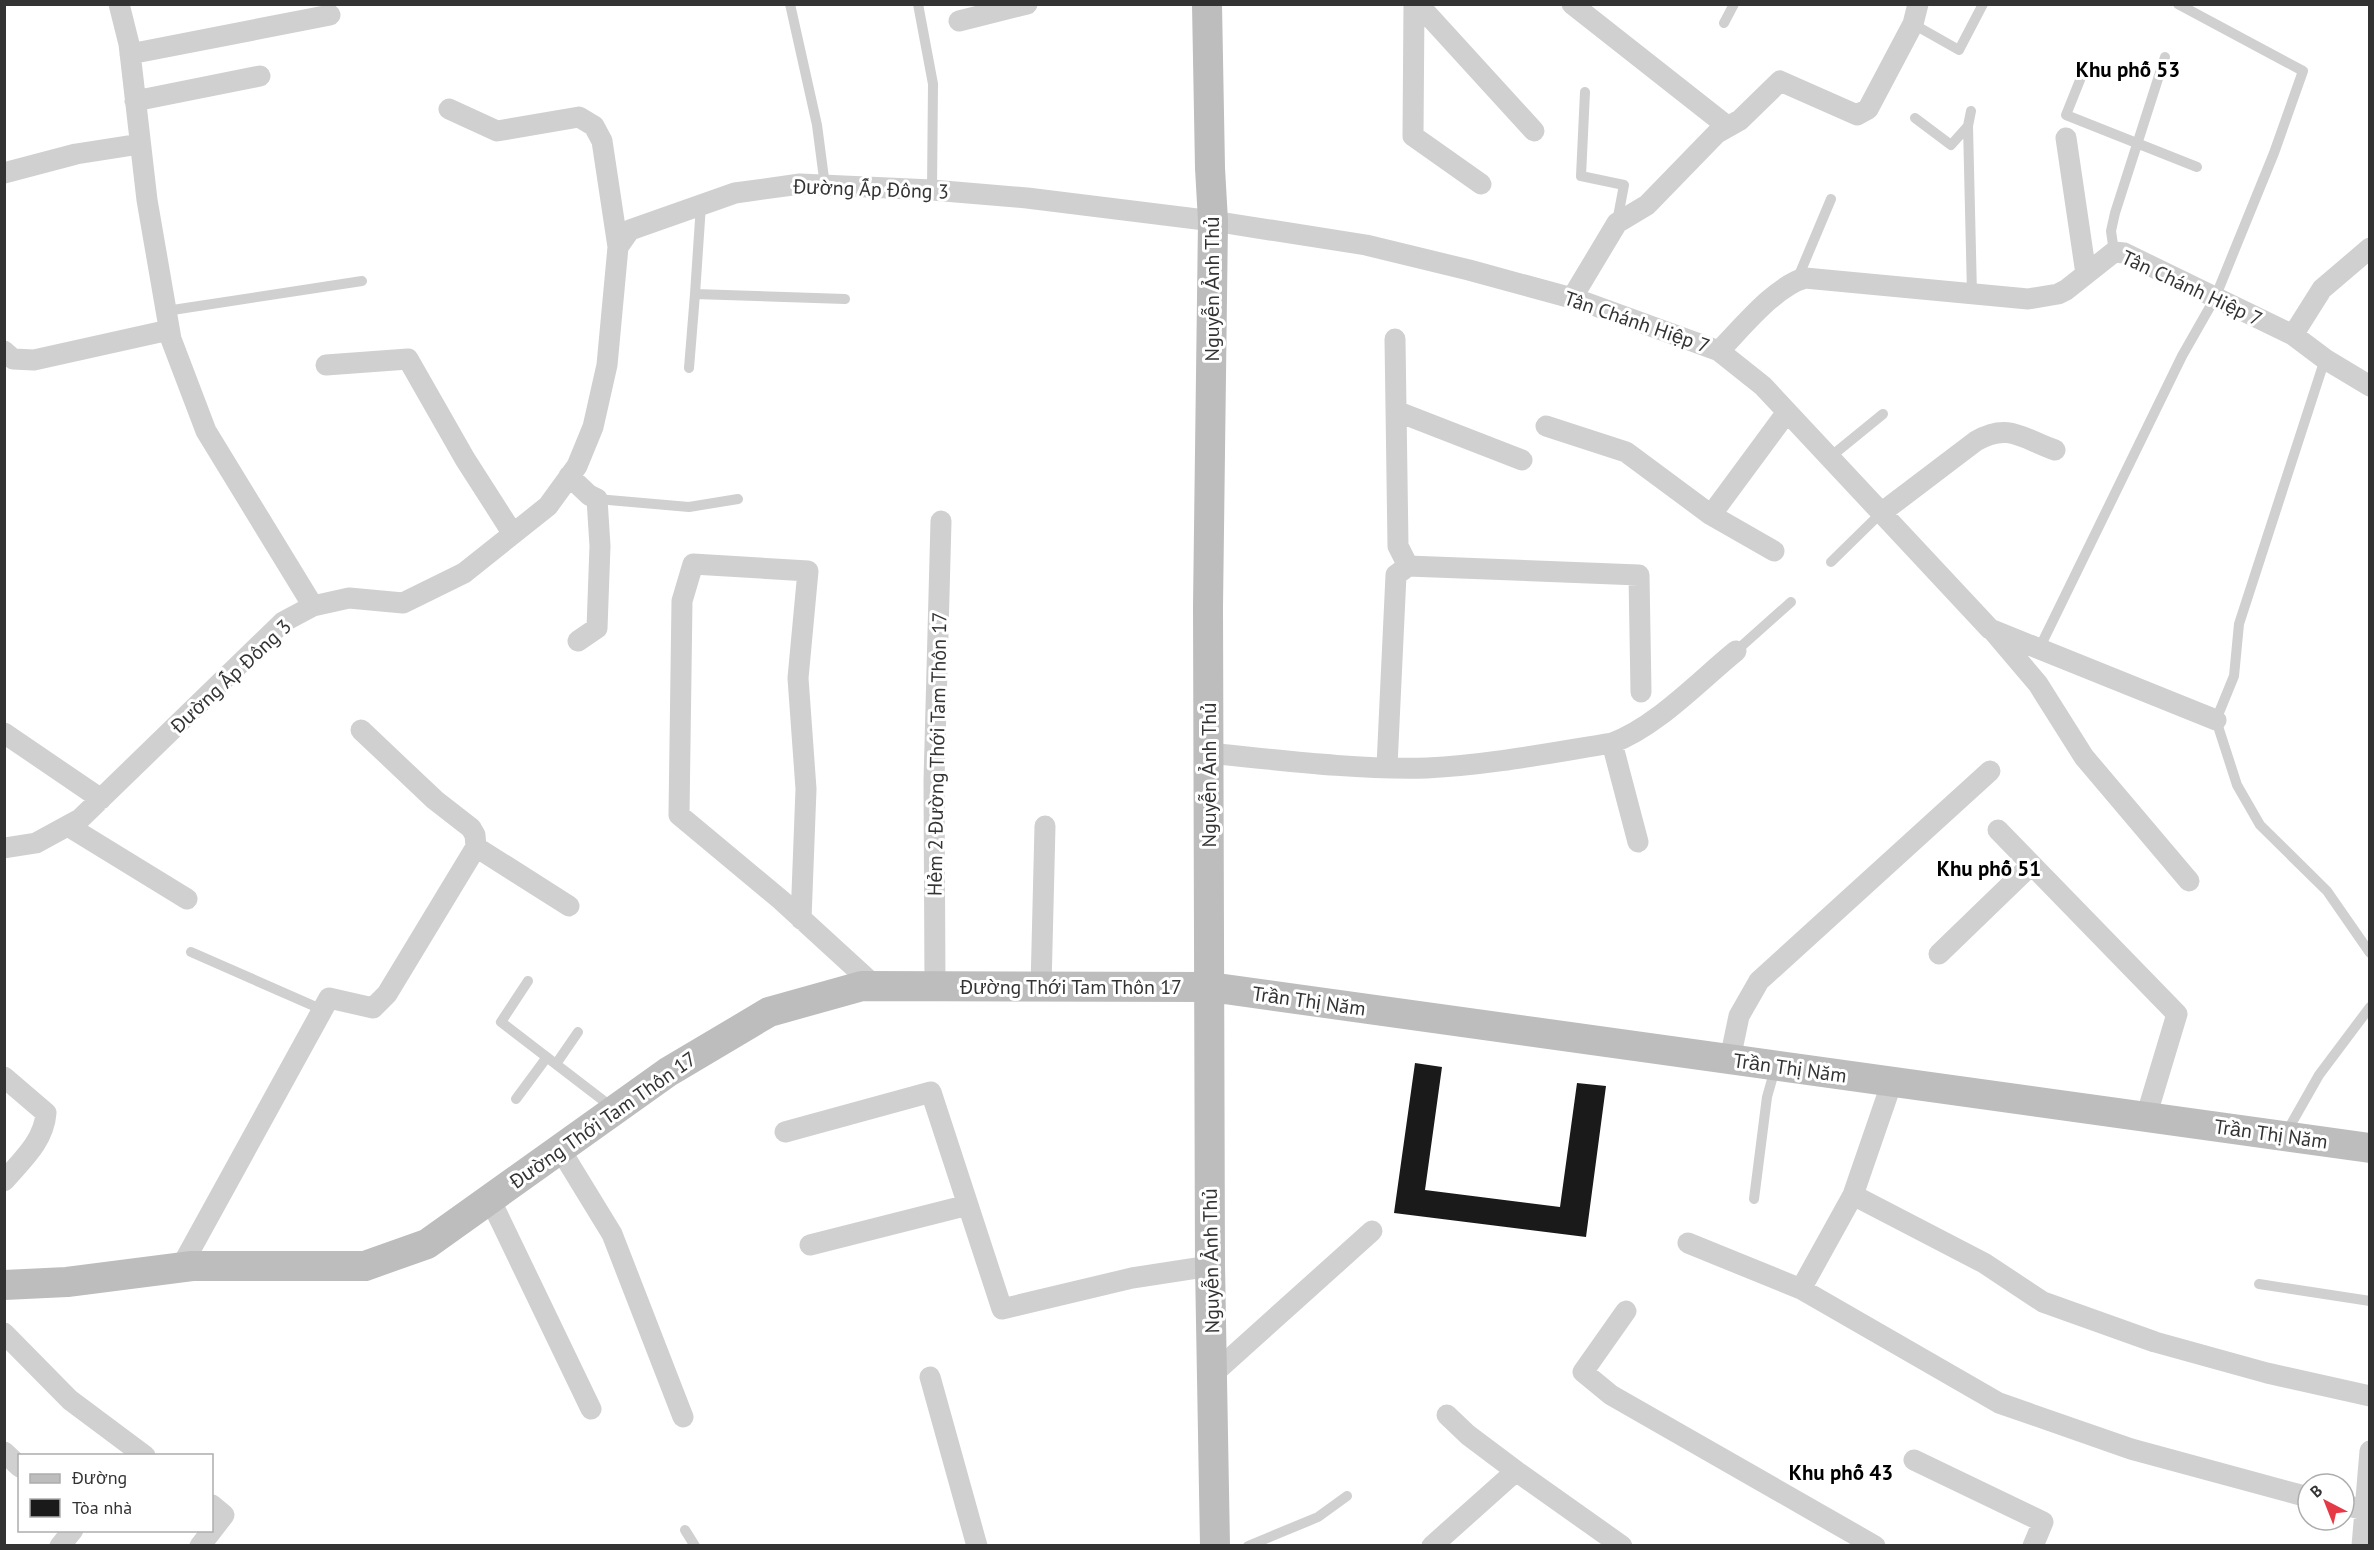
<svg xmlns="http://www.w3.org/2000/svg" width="2374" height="1550" font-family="'PT Sans',sans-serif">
  <rect width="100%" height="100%" fill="#fff"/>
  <!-- building -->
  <path fill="#1a1a1a" d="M1415 1063 1442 1067 1425 1190 1560 1207 1577 1083 1606 1086 1586 1237 1394 1213Z"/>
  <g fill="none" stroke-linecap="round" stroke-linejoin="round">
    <!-- lane -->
    <path stroke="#d0d0d0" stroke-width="10" d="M790 4 817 125 825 186
      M918 4 933 84 932 190
      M1724 23 1734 4
      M1913 24 1959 50 1983 4
      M2080 80 2066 115 2197 167
      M1585 92 1581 176 1624 185 1617 222
      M1915 118 1951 145 1968 126 1971 111
      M1968 126 1972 294
      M701 205 695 294 845 299
      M2114 252 2111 231 2115 213 2165 57
      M1797 280 1831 199
      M166 311 362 281
      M2325 359 2239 624 2234 676 2216 720 2237 785 2260 825 2327 891 2370 953
      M689 368 695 294
      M1829 458 1883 414
      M597 499 689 507 738 499
      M1831 562 1881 513
      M2040 647 2182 356 2215 298 2274 153 2303 71 2178 4
      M1736 651 1791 602
      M191 952 323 1010
      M528 981 501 1022 613 1108
      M556 1064 578 1032
      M516 1099 547 1057
      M2286 1133 2319 1075 2370 1007
      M1754 1199 1767 1097 1775 1069
      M2259 1284 2370 1301
      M685 1530 695 1546
      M1248 1546 1318 1517 1347 1496"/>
    <!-- street -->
    <path stroke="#d0d0d0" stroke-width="21" d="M119 4 129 44 147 200 171 339 206 431 313 606
      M1414 4 1413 136 1481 184
      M1418 4 1534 131
      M1572 4 1727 126
      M959 21 1027 4
      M130 54 330 15
      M135 101 260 76
      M449 109 497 131 579 117 594 126 602 141 618 247
      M2066 138 2086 274
      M4 173 76 154 140 144
      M1572 298 1617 223 1647 205 1717 133 1740 120 1780 81 1857 115 1868 109 1913 24 1918 4
      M2293 335 2322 289 2370 248
      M1395 339 1398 546 1408 566
      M4 351 13 359 34 360 169 330
      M1719 351 1763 386 1990 629 2216 720
      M326 365 408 359 465 459 513 534
      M1396 411 1522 460
      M1546 426 1626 452 1711 515 1787 412
      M569 476 589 495 597 499 600 546 597 628 578 641
      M1881 513 1976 441C2009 422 2023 439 2055 450
      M1711 515 1774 551
      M1993 631 2038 684 2084 757 2189 881
      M361 730 435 800 471 828 475 835 476 847
      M4 733 101 799
      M1612 743 1638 842
      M1208 753C1279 760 1357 770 1427 768 1489 765 1550 753 1612 743 1656 727 1699 681 1736 651
      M1387 766 1396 575 1408 566 1639 575 1641 692
      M68 826 187 899
      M1998 830 2177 1014 2146 1117
      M4 848 36 843 80 819 283 622 313 606 349 598 403 603 464 573 548 506 577 466 593 427 607 365 618 247 630 230 735 193 800 184 932 190 1027 198 1213 221 1366 245 1469 270 1579 300 1719 351C1741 329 1775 286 1805 278L2028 299 2058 294 2066 290 2114 252 2124 253 2293 335 2325 359 2370 386
      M801 919 806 789 798 678 808 571 693 564 682 601 679 815 781 900 875 986
      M1939 954 2031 865
      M935 986 934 781 941 521
      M1041 987 1045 826
      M1730 1059 1739 1016 1759 981 1990 771
      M4 1077 46 1113C44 1141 22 1160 4 1181
      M1892 1082 1853 1195 1801 1289 1999 1403 2131 1449 2308 1497
      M785 1132 931 1092 1002 1309 1132 1278 1210 1266
      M560 1149 612 1234 683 1417
      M1853 1195 1984 1263 2043 1302 2155 1342 2267 1373 2370 1396
      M490 1199 591 1409
      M1688 1243 1801 1289
      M810 1245 968 1205
      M181 1267 329 998 373 1008 387 994 476 847 569 906
      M1626 1311 1583 1372 1611 1395 1875 1546
      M4 1333 70 1400 145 1456
      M1213 1374 1372 1231
      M930 1377 977 1546
      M1447 1415 1468 1435 1516 1471
      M4 1452 20 1467
      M1914 1460 2043 1522 2033 1546
      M2344 1505 2365 1510
      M60 1546 73 1530
      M200 1546 224 1515 212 1505
      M1432 1546 1516 1471 1622 1546
      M2362 1546 2370 1451"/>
    <!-- secondary -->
    <path stroke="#bdbdbd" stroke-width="30" d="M1207 4 1210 168 1213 221 1208 607 1210 1266 1215 1546
      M4 1285 67 1282 192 1266H365L427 1244 668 1072 769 1012 862 986 1210 987 2370 1148"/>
  </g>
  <g text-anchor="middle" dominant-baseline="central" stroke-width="6" stroke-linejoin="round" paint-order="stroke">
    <!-- street labels -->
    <g font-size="20" fill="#333" stroke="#fff">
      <text transform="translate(871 189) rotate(2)">Đường Ấp Đông 3</text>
      <text transform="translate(2192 288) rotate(25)">Tân Chánh Hiệp 7</text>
      <text transform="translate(1212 289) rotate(-90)">Nguyễn Ảnh Thủ</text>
      <text transform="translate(1637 322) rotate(19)">Tân Chánh Hiệp 7</text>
      <text transform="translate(231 676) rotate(-43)">Đường Ấp Đông 3</text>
      <text transform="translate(937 754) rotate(-89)">Hẻm 2 Đường Thới Tam Thôn 17</text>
      <text transform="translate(1209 775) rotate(-90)">Nguyễn Ảnh Thủ</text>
      <text x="1071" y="987">Đường Thới Tam Thôn 17</text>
      <text transform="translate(1309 1001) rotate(8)">Trần Thị Năm</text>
      <text transform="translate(1790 1068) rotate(8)">Trần Thị Năm</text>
      <text transform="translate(603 1120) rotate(-35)">Đường Thới Tam Thôn 17</text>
      <text transform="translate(2271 1134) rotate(8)">Trần Thị Năm</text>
      <text transform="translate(1211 1261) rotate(-91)">Nguyễn Ảnh Thủ</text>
    </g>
    <!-- neighbourhood labels -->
    <g font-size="21" font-weight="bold" fill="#000" stroke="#fff">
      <text x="2128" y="69">Khu phố 53</text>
      <text x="1989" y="868">Khu phố 51</text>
      <text x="1841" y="1472">Khu phố 43</text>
    </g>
  </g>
  <!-- border -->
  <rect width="2374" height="1550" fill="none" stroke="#333333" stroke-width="12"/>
  <!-- legend -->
  <rect x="18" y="1454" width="195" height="78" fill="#ffffff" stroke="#adadad" stroke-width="1.5"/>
  <rect x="30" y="1474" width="30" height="9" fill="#bdbdbd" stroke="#adadad" stroke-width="1.5"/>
  <text x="72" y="1484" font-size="18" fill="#333333">Đường</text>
  <rect x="30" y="1499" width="30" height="18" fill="#1a1a1a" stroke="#adadad" stroke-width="1.5"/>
  <text x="72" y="1514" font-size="18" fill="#333333">Tòa nhà</text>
  <!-- north arrow -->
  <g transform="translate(2326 1502) rotate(318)"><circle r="28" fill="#ffffff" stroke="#adadad" stroke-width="1.5"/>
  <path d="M0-4.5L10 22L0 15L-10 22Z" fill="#e63946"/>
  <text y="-9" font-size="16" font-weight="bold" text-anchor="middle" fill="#333333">B</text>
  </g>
</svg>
